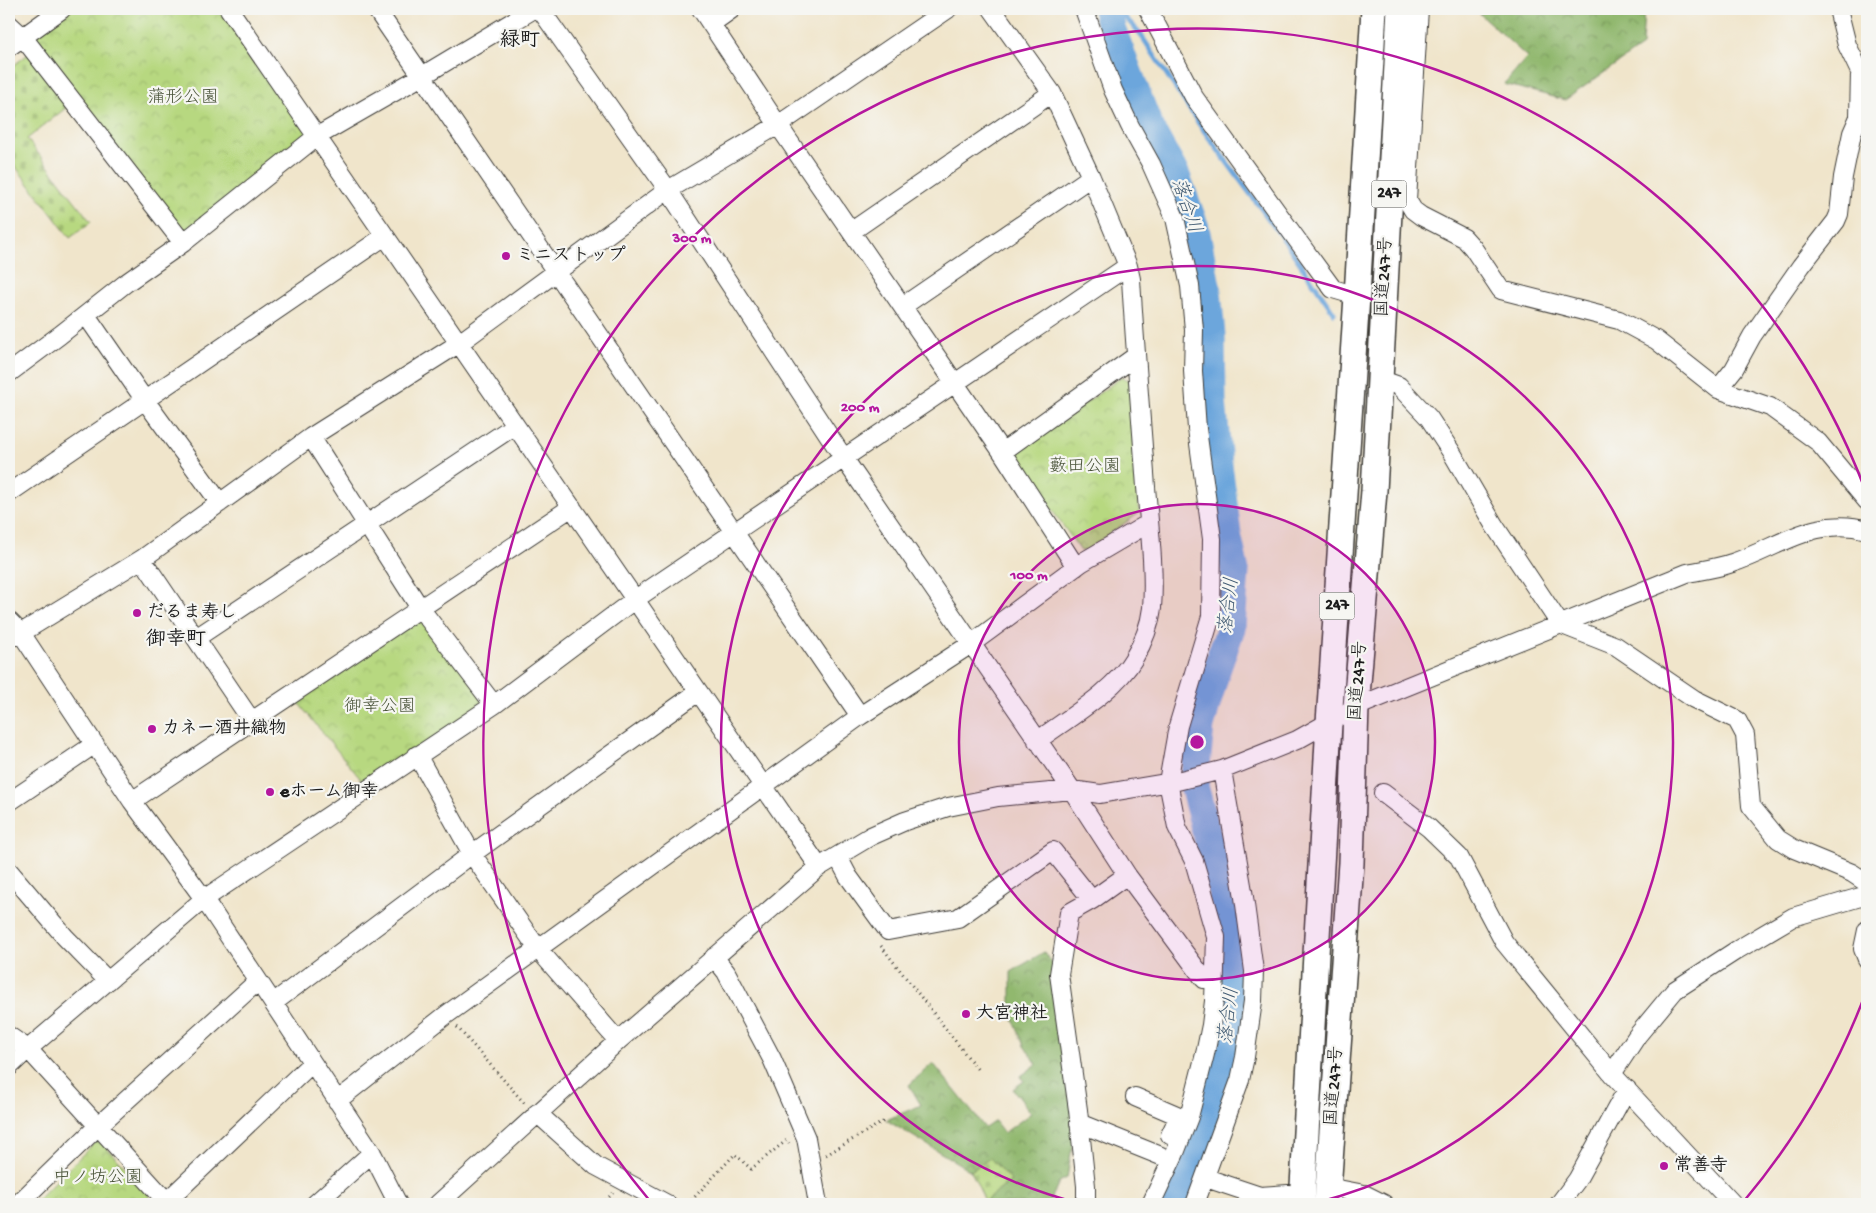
<svg xmlns="http://www.w3.org/2000/svg" width="1876" height="1213" font-family="'Gochi Hand','Klee One',sans-serif">
  <defs>
    <pattern id="forest-crowns" width="20" height="18" patternUnits="userSpaceOnUse" patternTransform="scale(1.25)"><rect width="20" height="18" fill="#91b86e"/><path d="M2 6a3 3 0 1 1 6 0M12 15a3 3 0 1 1 6 0" fill="none" stroke="#76955a"/></pattern>
    <pattern id="cemetery-stones" width="16" height="16" patternUnits="userSpaceOnUse" patternTransform="scale(1.25)"><rect width="16" height="16" fill="#b7d880"/><path d="M2 7V4a2 2 0 0 1 4 0v3zM10 15v-3a2 2 0 0 1 4 0v3z" fill="#9db96e"/></pattern>
    <pattern id="park-crowns" width="20" height="18" patternUnits="userSpaceOnUse" patternTransform="scale(1.25)"><rect width="20" height="18" fill="#b7d880"/><path d="M2 6a3 3 0 1 1 6 0M12 15a3 3 0 1 1 6 0" fill="none" stroke="#9db96e"/></pattern>
  </defs>
  <rect width="100%" height="100%" fill="#f6f6f2"/>
  <filter id="ink" filterUnits="userSpaceOnUse"><feTurbulence type="fractalNoise" baseFrequency=".02" numOctaves="2"/><feDisplacementMap in="SourceGraphic" scale="10" xChannelSelector="R" yChannelSelector="G"/><feConvolveMatrix kernelMatrix="1 2 1 2 8 2 1 2 1" color-interpolation-filters="sRGB"/></filter>
  <filter id="wash" filterUnits="userSpaceOnUse"><feTurbulence type="fractalNoise" baseFrequency=".0096" numOctaves="4" result="noise"/><feDisplacementMap in="SourceGraphic" scale="20" xChannelSelector="R" yChannelSelector="G"/><feGaussianBlur stdDeviation="1.12" result="paint"/><feColorMatrix in="noise" values="0 0 0 0 0 0 0 0 0 0 0 0 0 0 0 0 0 1.4 0 .05"/><feComposite in="paint" operator="in"/></filter>
  <g filter="url(#wash)">
    <rect width="100%" height="100%" fill="#f0e5cb"/>
    <!-- forest -->
    <path fill="url(#forest-crowns)" stroke="#566a45" d="M1480 9H1644L1642 46 1565 100 1504 84 1527 57 1480 14Z
      M1044 952 1059 974 1078 1110 1067 1178 1059 1182 1049 1204H989L985 1201 1011 1181 990 1159 971 1171 886 1120 921 1105 909 1085 933 1063 985 1128 995 1121 1004 1133 1031 1113 1013 1089 1024 1081 1021 1076 1037 1064 1024 1046 1011 1013V972Z"/>
    <!-- cemetery -->
    <path fill="url(#cemetery-stones)" stroke="#6a7a4e" d="M32 51 72 103 27 139 91 222 70 238 9 158V69Z
      M990 1158 1011 1181 985 1201 971 1171Z"/>
    <!-- park -->
    <path fill="url(#park-crowns)" stroke="#6a7a4e" d="M62 9H229L316 137 183 243 22 36Z
      M1122 377 1130 381 1139 513 1086 551H1081L1013 455Z
      M420 608 494 705 368 788 291 694Z
      M96 1141 103 1144 149 1193V1199L144 1204H33Z"/>
    <g fill="none" stroke-linecap="round" stroke-linejoin="round">
      <!-- stream -->
      <path stroke="#6ca6dc" stroke-width="5" d="M1117 9 1139 32 1199 124 1287 244 1334 313"/>
      <!-- river -->
      <path stroke="#6ca6dc" stroke-width="29" d="M1107 9 1111 28 1149 127 1176 176 1195 228 1207 291 1211 335 1212 401 1218 464 1227 534 1235 571 1231 628 1216 670 1200 726 1194 786 1229 918 1235 979 1230 1030 1210 1123 1174 1204"/>
    </g>
  </g>
  <g filter="url(#ink)">
    <g fill="none" stroke-linecap="round" stroke-linejoin="round">
      <defs>
        <path id="minor" d="M229 9 819 867
          M376 9 860 716
          M540 9 668 190 843 457 1072 790 1127 875 1204 979
          M701 9 778 125 1002 452 1076 567
          M992 9 1052 93 1091 177 1128 266 1131 279C1135 348 1141 417 1146 487 1149 524 1155 571 1152 608 1150 625 1143 643 1134 658 1115 691 1068 718 1037 741
          M1084 9 1113 90 1130 126 1151 164 1175 218 1190 286 1194 330 1193 371 1197 429 1212 539 1211 616 1178 726 1168 782 1177 827 1194 861 1216 937 1214 1001 1211 1025 1205 1054 1189 1117 1175 1153 1151 1204
          M1148 9 1194 97 1295 237 1333 289 1357 296
          M1419 9 1407 200 1413 210 1421 216 1464 238 1473 248 1501 290 1619 320 1656 340 1718 389 1770 407 1818 442 1867 501
          M9 24 22 36 183 243
          M711 24 732 9
          M9 47 62 9
          M852 231 1052 93
          M903 306 1091 177
          M86 315 144 399 220 503
          M9 373 60 335 126 283 183 243 316 137 422 76 534 9
          M1379 379 1399 386 1429 418 1452 453 1494 525 1560 624 1616 646 1694 699 1737 720 1745 735 1751 806 1778 839 1794 849 1852 873 1867 883
          M1718 389 1734 369 1752 336 1801 266 1836 221 1839 214 1843 177 1852 133 1859 117 1860 72 1847 45 1838 9
          M311 437 420 608 494 705
          M1002 452 1136 356
          M9 493 385 236
          M142 559 251 720
          M9 621 21 633 132 801 204 899 273 1003 372 1153 398 1204
          M9 638 21 633 142 559 311 437 458 344 668 190 778 125 948 9
          M196 638 514 426
          M417 755 472 854 538 949 618 1041
          M1383 793 1429 828 1459 857 1504 942 1612 1074 1733 1204
          M132 801 572 507
          M9 802 95 744
          M838 857 848 876 888 931 958 918 1053 851 1092 900 1127 875
          M9 871 65 937 108 981
          M1867 930 1863 949 1867 959
          M714 957 726 972 772 1059 806 1138 818 1204
          M273 1003 472 854 698 692
          M9 1036 28 1049 169 1204
          M9 1067 28 1049 204 899 494 705 634 600 1128 266
          M1612 1074 1637 1036 1675 990 1737 950 1793 917 1867 895
          M1135 1097 1179 1116 1170 1135
          M337 1101 446 1015 860 716 971 644 1081 563 1149 523
          M537 1113 596 1166 667 1204
          M1079 1123 1161 1156
          M1206 1178 1260 1196 1288 1194 1303 1195
          M1328 1187 1364 1194 1384 1204
          M18 1204 98 1126 258 981
          M164 1204 312 1063
          M315 1204 372 1153
          M438 1204 618 1041 819 867 871 836 905 821 948 807 998 797 1072 790 1100 794 1177 781 1222 770 1297 740 1356 707 1687 573C1702 570 1718 568 1732 563 1778 548 1816 515 1867 530
          M1086 1204V1186L1078 1110 1059 974 1069 913 1092 900
          M1195 1204 1240 1080 1245 1057 1253 1001 1254 971 1244 897 1222 770
          M1559 1204 1577 1180 1627 1089"/>
        <path id="highway" d="M1302 1204 1329 723 1357 296 1374 9
          M1327 1204 1351 863 1356 707 1374 491 1400 9"/>
      </defs>
      <!-- minor casing -->
      <use href="#minor" stroke="#3c3a36" stroke-width="20"/>
      <!-- highway casing -->
      <use href="#highway" stroke="#3c3a36" stroke-width="28"/>
      <!-- path -->
      <path stroke="#3c3a36" stroke-width="3" stroke-dasharray="1 4" stroke-linecap="butt" d="M881 946 978 1070
        M457 1027 526 1105
        M826 1155 886 1120
        M602 1204 613 1193
        M688 1204 735 1154 751 1169 787 1140 789 1143"/>
      <!-- minor -->
      <use href="#minor" stroke="#fff" stroke-width="18"/>
      <!-- highway -->
      <use href="#highway" stroke="#fff" stroke-width="25"/>
    </g>
  </g>
  <!-- distance rings -->
  <circle cx="1197" cy="742" r="238" fill="#b5179e" fill-opacity=".12"/>
  <g fill="none" stroke="#b5179e" stroke-width="2.5">
    <circle cx="1197" cy="742" r="238"/>
    <path d="M1082 1204A476 476 0 1 1 1312 1204"/>
    <path d="M1866 992A714 714 0 0 1 1744 1201M650 1201A714 714 0 1 1 1866 492"/>
  </g>
  <!-- markers -->
  <g fill="#b5179e" stroke="#f6f6f2" stroke-width="2">
    <circle cx="506" cy="256" r="5"/>
    <circle cx="137" cy="613" r="5"/>
    <circle cx="152" cy="729" r="5"/>
    <circle cx="270" cy="792" r="5"/>
    <circle cx="966" cy="1014" r="5"/>
    <circle cx="1664" cy="1166" r="5"/>
  </g>
  <g text-anchor="middle" dominant-baseline="central" stroke-width="4.5" stroke-linejoin="round" paint-order="stroke">
    <!-- shield labels -->
    <g fill="#f6f6f2" stroke="#5d5d5c" stroke-width="1">
      <rect x="1371.5" y="180.5" width="35" height="27" rx="4"/>
      <rect x="1319.5" y="592.5" width="35" height="27" rx="4"/>
    </g>
    <g font-size="16" font-weight="bold" fill="#1c1c1c">
      <text x="1389" y="194">247</text>
      <text x="1337" y="606">247</text>
    </g>
    <!-- park labels -->
    <g font-size="18" fill="#4a543a" stroke="#f6f6f2">
      <text x="183" y="98">蒲形公園</text>
      <text x="1085" y="467">藪田公園</text>
      <text x="380" y="707">御幸公園</text>
      <text x="98" y="1178">中ノ坊公園</text>
    </g>
    <!-- poi labels -->
    <g font-size="18" font-weight="bold" fill="#1c1c1c" stroke="#f6f6f2" text-anchor="start">
      <text x="516" y="256">ミニストップ</text>
      <text x="147" y="613">だるま寿し</text>
      <text x="162" y="729">カネー酒井織物</text>
      <text x="280" y="792">eホーム御幸</text>
      <text x="976" y="1014">大宮神社</text>
      <text x="1674" y="1166">常善寺</text>
    </g>
    <!-- street labels -->
    <g font-size="18" fill="#1c1c1c" stroke="#f6f6f2">
      <text transform="translate(1385 277) rotate(-87)">国道247号</text>
      <text transform="translate(1359 681) rotate(-86)">国道247号</text>
      <text transform="translate(1335 1086) rotate(-86)">国道247号</text>
    </g>
    <!-- water labels -->
    <g font-size="19" font-style="italic" fill="#405a72" stroke="#f6f6f2">
      <text transform="translate(1185 206) rotate(71)">落合川</text>
      <text transform="translate(1230 606) rotate(-83)">落合川</text>
      <text transform="translate(1230 1016) rotate(-83)">落合川</text>
    </g>
    <!-- quarter labels -->
    <g font-size="20" font-weight="bold" fill="#1c1c1c" stroke="#f6f6f2">
      <text x="520" y="41">緑町</text>
      <text x="176" y="640">御幸町</text>
    </g>
  </g>
  <circle cx="1197" cy="742" r="8" fill="#b5179e" stroke="#f6f6f2" stroke-width="2.5"/>
  <g font-size="15" text-anchor="middle" font-weight="bold" fill="#b5179e" stroke="#f6f6f2" stroke-width="4.5" stroke-linejoin="round" paint-order="stroke">
    <text x="692" y="242">300 m</text>
    <text x="860" y="411">200 m</text>
    <text x="1029" y="579">100 m</text>
  </g>
  <!-- margin -->
  <rect width="1876" height="1213" fill="none" stroke="#f6f6f2" stroke-width="30"/>
</svg>
